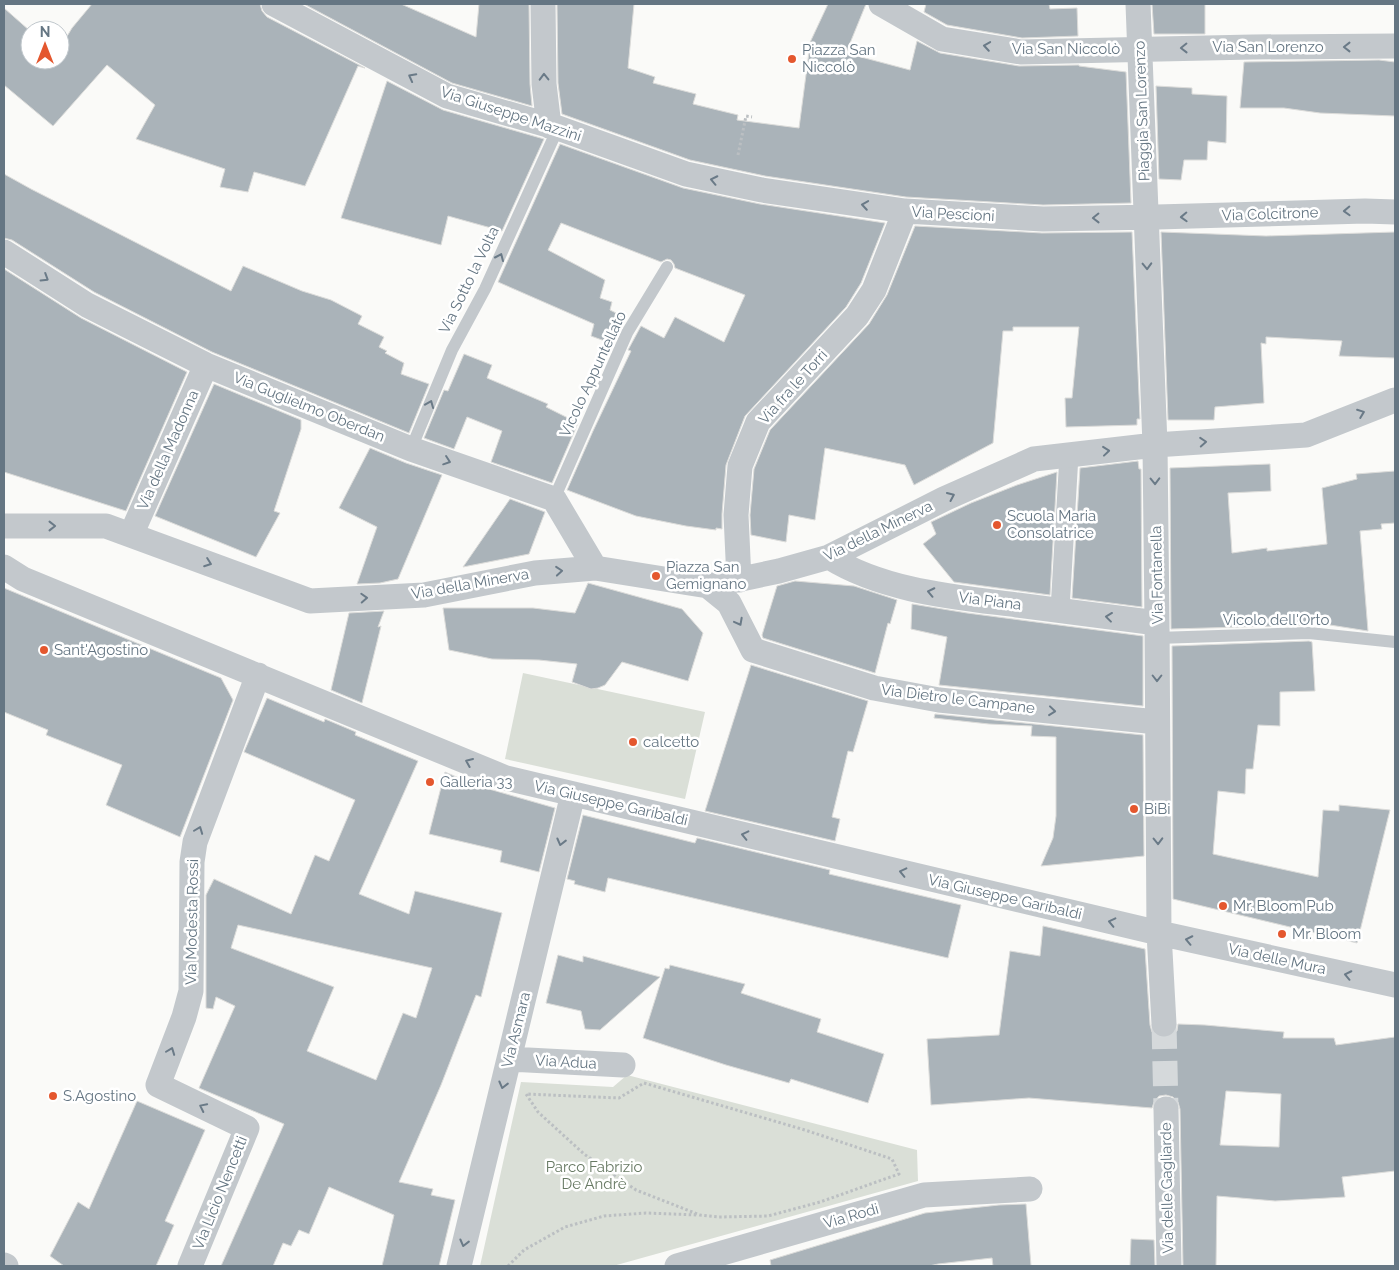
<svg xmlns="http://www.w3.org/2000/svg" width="1399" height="1270" font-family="Raleway,sans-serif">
  <rect width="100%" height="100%" fill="#fafaf8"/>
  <!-- green -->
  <path fill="#dadfd7" d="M523 673 705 712 685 799 505 759Z
    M627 1075 917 1150 918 1181 613 1266H480L521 1082 613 1087Z"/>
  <!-- building -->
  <path fill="#aab3b9" stroke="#dcdcda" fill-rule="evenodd" d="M92 4H260L262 11 267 17 365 68 358 66 305 186 254 172 248 192 220 187 225 169 136 139 155 105 107 65 53 126 4 85V8L30 31V60H60V48L72 28Z
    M304 4H401L476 37 479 4H529L530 84 532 106 452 83Z
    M557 4H634L628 68 655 77 653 83 696 94 693 104 738 115 737 120 799 128 809 52 806 51 828 4H866L846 53 910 70 917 41 940 53 1019 66 1079 65V66L1126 72 1131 203 1043 205 906 197 765 176 690 160 562 114 558 83Z
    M926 4H1049L1050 9 1077 8 1078 36 1022 38 947 25 924 12Z
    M1152 4H1205V34H1154Z
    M1379 60 1395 62V116L1320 113 1284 108H1240L1244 62Z
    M387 81 443 110 544 139 502 231 448 216 441 245 341 218Z
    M1156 86 1192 88V94L1227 96 1226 143 1208 141 1207 160H1184L1181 180 1159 179Z
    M560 144 683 188 760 204 885 223 861 283 846 307 745 416 726 465 722 514V529L716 528V530L686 526 636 516 567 490 593 431 631 351 628 350 641 326 664 338 675 317 724 342 745 295 675 268 674 264 671 260 667 259 661 262 561 223 548 250 605 280 600 298 612 302 610 310 626 318 613 344 591 336 594 324 498 282Z
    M4 174 31 189 231 291 243 266 302 291 331 300 362 316 358 324 384 337 379 347 387 351 385 353 404 363 401 374 429 384 409 433 212 352 94 292 12 240 4 238Z
    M915 226 1042 233 1132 232 1140 419H1137V425L1066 427 1065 398H1072L1079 327H1013V331H1003L993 443 914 485 905 465 825 448 815 520 789 515 786 542 751 535 750 515 754 469 770 430 869 324 887 295Z
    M1161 232 1266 236 1395 232V358L1339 356 1342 341 1266 337V344L1261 343 1264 403 1215 407 1214 420H1168Z
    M4 269 81 318 187 372 126 511 4 472Z
    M464 354 492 365 487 378 548 404 546 407 578 423 552 483 491 462 502 431 467 417 454 449 424 438 444 390 448 391Z
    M214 384 301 420V429L274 511 280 513 256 557 155 516Z
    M370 448 406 463 442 475 398 579 380 583 357 584 377 527 339 508Z
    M1138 461 1139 469H1141L1142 607 1072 598 1080 468Z
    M1270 464 1271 491 1228 493 1232 553 1267 548V551L1327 544 1322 488 1357 479 1356 474 1395 471V523L1381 524 1382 529 1360 531 1368 631 1311 622 1312 625 1171 629 1170 468Z
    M1057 472 1050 595 954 582 923 544 936 534 931 522 971 503 1017 485Z
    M510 499 545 512 529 554 463 567Z
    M795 581 854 586 897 600 890 624 888 623 875 673 763 638 762 635 777 586Z
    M588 583 682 609 703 633 688 681 622 662 605 685 598 688 591 689 572 682 577 664 539 660 492 659 449 650 443 608H533L575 613Z
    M4 588 221 678 233 700 180 837 106 805 122 765 46 735 48 730 4 712Z
    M912 604 967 613 1143 636V706L939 685 947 637 911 629Z
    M384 611 378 627 381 626 362 703 331 690 349 613Z
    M1309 641 1312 642 1315 691 1280 692V726L1258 725 1253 769H1246L1245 794 1218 791 1213 854 1318 877 1323 810 1339 811V805L1390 810 1357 943 1173 899 1172 646Z
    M751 665 868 701 853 752 848 751 832 817 840 819 835 841 705 811Z
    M267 698 324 722 325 719 356 732 355 735 418 761 359 894 409 914 415 891 502 913 481 997 476 995 441 1085 399 1182 433 1189 431 1195 455 1200 439 1266H382L394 1215 329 1187 309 1234 299 1230 291 1246 283 1243 273 1266H221L284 1124 199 1088 235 1006 216 997 213 1009 206 1008V895L214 879 291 914 315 855 329 861 355 800 244 752ZM238 925 432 968 416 1018 403 1013 376 1080 307 1051 334 987 231 948Z
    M935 714 1143 735 1144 856 1041 866 1053 838 1056 816V737L1031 736 1032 726 989 724 934 718Z
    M445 772 475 785 555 808 539 872 500 862 502 851 429 834Z
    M583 815 695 843 697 838 830 870 829 874 961 905 948 958 608 878 605 892 574 884 575 881 567 879Z
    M1043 926 1145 949 1150 1025 1152 1032 1158 1037 1165 1038 1171 1036 1177 1031 1178 1024 1205 1025 1284 1032 1283 1038H1334L1336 1045 1395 1037V1171L1342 1177 1345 1197 1275 1201 1217 1196 1216 1266H1183L1180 1109 1178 1102 1173 1097 1166 1095 1159 1096 1154 1102 1152 1108 1029 1098 931 1105 927 1039 999 1035 1010 951 1040 956ZM1226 1091 1281 1094 1279 1147 1220 1145Z
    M558 955 583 962V956L660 977 600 1030 585 1029 581 1011 546 1003Z
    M670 965 745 984 741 993 821 1019 817 1032 884 1054 868 1103 791 1079 789 1083 726 1065 643 1038 665 968 669 969Z
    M137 1101 205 1130 165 1221 174 1225 156 1266H64L50 1256 78 1202 89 1209Z
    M1026 1204 1031 1266H993L992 1258 938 1264 929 1266H771L770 1260 925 1213 999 1205Z
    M1131 1239 1154 1240 1155 1266H1130Z"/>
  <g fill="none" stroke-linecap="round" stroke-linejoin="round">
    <!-- minor-tunnel -->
    <path stroke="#d5d9db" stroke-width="25" stroke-dasharray="25 12" stroke-linecap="butt" d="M1164 1024 1166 1109"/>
    <!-- path -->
    <path stroke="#bbbfc2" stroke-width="3" stroke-dasharray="2.5 2.5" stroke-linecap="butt" d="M738 155 746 116 752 117
      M644 1083 805 1130 892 1159 899 1174 820 1202 768 1216 719 1217 700 1215 636 1190 584 1154 538 1112 526 1094 619 1098Z
      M508 1266 524 1250 565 1227 604 1216 646 1213 698 1215"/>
    <!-- service -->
    <path stroke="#c3c8cc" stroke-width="12" d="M411 449 452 350 485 289 558 128
      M554 499 627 333 667 267
      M1157 638 1309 633 1395 642"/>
    <!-- pedestrian -->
    <path stroke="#c3c8cc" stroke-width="19" d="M1060 610 1069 455"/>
    <!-- minor -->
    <path stroke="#c3c8cc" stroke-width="25" d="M274 4 447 96 558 128 686 174 762 190 905 211 1043 219 1157 217 1365 211 1395 212
      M543 4 544 84 549 126
      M881 4 942 39 1021 52 1253 47 1395 46
      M1138 4 1155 445 1157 623 1159 933 1164 1024
      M4 252 87 305 206 365 411 449 554 499 595 568
      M4 526H106L310 601 424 595 535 573 595 568 708 586 779 571 829 557 944 499 1034 459 1155 445 1306 435 1395 400
      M131 535 206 365
      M829 557C883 591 955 597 1017 605 1064 611 1111 617 1157 623
      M4 567 23 579 506 778 1159 933 1395 985
      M739 580 736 515 740 466 758 422 857 316 874 290 905 211
      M708 586 729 603 753 650 874 688 939 700 1157 722
      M509 1059 623 1065
      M1166 1109 1169 1266
      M4 1265 6 1266
      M190 1266 247 1128 158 1085 184 1017 191 991 192 862 195 842 258 675
      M459 1266 573 794
      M677 1266 924 1195 1030 1189"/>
  </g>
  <!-- one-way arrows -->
  <defs><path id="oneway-chevron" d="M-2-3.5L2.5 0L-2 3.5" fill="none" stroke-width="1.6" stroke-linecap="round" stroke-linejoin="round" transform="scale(1.25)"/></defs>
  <g stroke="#6a7a87">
    <use href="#oneway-chevron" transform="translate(987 46) rotate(-171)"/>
    <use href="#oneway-chevron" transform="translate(1347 47) rotate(180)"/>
    <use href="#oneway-chevron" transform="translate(1184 48) rotate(179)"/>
    <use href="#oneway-chevron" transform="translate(412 77) rotate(-152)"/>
    <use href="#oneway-chevron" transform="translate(544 77) rotate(-91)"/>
    <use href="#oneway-chevron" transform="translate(714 180) rotate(-168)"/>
    <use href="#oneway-chevron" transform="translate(865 205) rotate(-171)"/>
    <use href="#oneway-chevron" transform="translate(1347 211) rotate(178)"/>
    <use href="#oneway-chevron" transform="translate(1184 217) rotate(178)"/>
    <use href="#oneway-chevron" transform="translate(1096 218) rotate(179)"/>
    <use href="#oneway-chevron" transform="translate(500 257) rotate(-66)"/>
    <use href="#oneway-chevron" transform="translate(1147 266) rotate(88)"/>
    <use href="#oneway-chevron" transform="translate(45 278) rotate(32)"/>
    <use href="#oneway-chevron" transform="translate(430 404) rotate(-68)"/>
    <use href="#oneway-chevron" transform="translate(1361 413) rotate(-21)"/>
    <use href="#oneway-chevron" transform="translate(1203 442) rotate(-4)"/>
    <use href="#oneway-chevron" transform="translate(1106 451) rotate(-6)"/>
    <use href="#oneway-chevron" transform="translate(447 461) rotate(19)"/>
    <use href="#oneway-chevron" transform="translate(1155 481) rotate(89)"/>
    <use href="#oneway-chevron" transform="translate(951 496) rotate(-24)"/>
    <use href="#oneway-chevron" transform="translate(52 526)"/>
    <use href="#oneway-chevron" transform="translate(208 563) rotate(20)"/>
    <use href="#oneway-chevron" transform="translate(559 571) rotate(-5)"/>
    <use href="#oneway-chevron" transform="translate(931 592) rotate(-168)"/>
    <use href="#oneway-chevron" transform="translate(364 598) rotate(-3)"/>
    <use href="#oneway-chevron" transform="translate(1109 617) rotate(-173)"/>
    <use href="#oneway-chevron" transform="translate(739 622) rotate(62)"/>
    <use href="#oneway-chevron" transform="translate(1157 678) rotate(90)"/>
    <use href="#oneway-chevron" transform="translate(1052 711) rotate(6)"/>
    <use href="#oneway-chevron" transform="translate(469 762) rotate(-157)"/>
    <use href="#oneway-chevron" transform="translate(199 830) rotate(-69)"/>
    <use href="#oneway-chevron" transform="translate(745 835) rotate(-167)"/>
    <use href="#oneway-chevron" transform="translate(1158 841) rotate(89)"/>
    <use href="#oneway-chevron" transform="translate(561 842) rotate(104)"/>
    <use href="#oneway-chevron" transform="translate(903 872) rotate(-167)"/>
    <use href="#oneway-chevron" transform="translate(1112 922) rotate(-167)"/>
    <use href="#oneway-chevron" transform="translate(1189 940) rotate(-168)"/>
    <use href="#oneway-chevron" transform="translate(1348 975) rotate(-168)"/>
    <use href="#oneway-chevron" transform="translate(171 1051) rotate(-69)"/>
    <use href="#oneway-chevron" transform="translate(503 1085) rotate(104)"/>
    <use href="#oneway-chevron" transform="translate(203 1107) rotate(-154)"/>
    <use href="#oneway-chevron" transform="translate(464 1243) rotate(104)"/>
  </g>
  <!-- markers -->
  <g fill="#e4572e" stroke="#fff" stroke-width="2">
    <circle cx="792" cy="59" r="5"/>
    <circle cx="997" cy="525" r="5"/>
    <circle cx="656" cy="576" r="5"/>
    <circle cx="44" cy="650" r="5"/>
    <circle cx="633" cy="742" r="5"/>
    <circle cx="430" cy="782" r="5"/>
    <circle cx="1134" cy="809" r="5"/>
    <circle cx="1223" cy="906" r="5"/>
    <circle cx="1282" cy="934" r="5"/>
    <circle cx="53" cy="1096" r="5"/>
  </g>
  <g text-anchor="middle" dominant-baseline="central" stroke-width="5" stroke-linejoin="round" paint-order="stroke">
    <!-- street labels -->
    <g font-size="15" fill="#657683" stroke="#fff">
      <text x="1268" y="47">Via San Lorenzo</text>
      <text x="1066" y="49">Via San Niccolò</text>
      <text transform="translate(1142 111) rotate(-92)">Piaggia San Lorenzo</text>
      <text transform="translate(511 114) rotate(18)">Via Giuseppe Mazzini</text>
      <text transform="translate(953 214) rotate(3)">Via Pescioni</text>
      <text transform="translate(1270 214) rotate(-2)">Via Colcitrone</text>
      <text transform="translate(469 280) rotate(-64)">Via Sotto la Volta</text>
      <text transform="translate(593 374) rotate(-65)">Vicolo Appuntellato</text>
      <text transform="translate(793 387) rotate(-48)">Via fra le Torri</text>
      <text transform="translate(309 407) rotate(22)">Via Guglielmo Oberdan</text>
      <text transform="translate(168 450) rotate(-66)">Via della Madonna</text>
      <text transform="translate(878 531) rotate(-26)">Via della Minerva</text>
      <text transform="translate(1157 575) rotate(-91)">Via Fontanella</text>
      <text transform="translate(470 584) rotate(-10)">Via della Minerva</text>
      <text transform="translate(990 601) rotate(7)">Via Piana</text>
      <text x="1276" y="620">Vicolo dell'Orto</text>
      <text transform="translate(958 699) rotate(7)">Via Dietro le Campane</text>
      <text transform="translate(611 803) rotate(13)">Via Giuseppe Garibaldi</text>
      <text transform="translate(1005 897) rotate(13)">Via Giuseppe Garibaldi</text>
      <text transform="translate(192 922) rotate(-89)">Via Modesta Rossi</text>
      <text transform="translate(1277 959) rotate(12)">Via delle Mura</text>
      <text transform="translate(516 1030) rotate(-76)">Via Asmara</text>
      <text transform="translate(566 1062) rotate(3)">Via Adua</text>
      <text transform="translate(1167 1188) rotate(-91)">Via delle Gagliarde</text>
      <text transform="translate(220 1193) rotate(-68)">Via Licio Nencetti</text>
      <text transform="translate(851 1216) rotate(-16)">Via Rodi</text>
    </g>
    <!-- poi labels -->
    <g font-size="15" fill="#657683" stroke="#fff" text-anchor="start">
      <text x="802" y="50">Piazza San<tspan x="802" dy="17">Niccolò</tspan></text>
      <text x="1007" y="516">Scuola Maria<tspan x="1007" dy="17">Consolatrice</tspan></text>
      <text x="666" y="567">Piazza San<tspan x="666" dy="17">Gemignano</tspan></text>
      <text x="54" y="650">Sant'Agostino</text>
      <text x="643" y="742">calcetto</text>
      <text x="440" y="782">Galleria 33</text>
      <text x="1144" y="809">BiBi</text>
      <text x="1233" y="906">Mr. Bloom Pub</text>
      <text x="1292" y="934">Mr. Bloom</text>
      <text x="63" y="1096">S.Agostino</text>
    </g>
    <!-- park labels -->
    <g font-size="15" fill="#687a64" stroke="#fff">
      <text x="594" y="1167">Parco Fabrizio<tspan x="594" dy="17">De Andrè</tspan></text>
    </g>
  </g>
  <!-- border -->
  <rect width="1399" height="1270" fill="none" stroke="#657683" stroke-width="10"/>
  <!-- north arrow -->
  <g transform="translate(45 45)"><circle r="24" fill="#ffffff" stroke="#c1c8cd"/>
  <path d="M0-4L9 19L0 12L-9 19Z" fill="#e4572e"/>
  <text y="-8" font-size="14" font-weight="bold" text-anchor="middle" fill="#657683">N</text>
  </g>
</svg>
